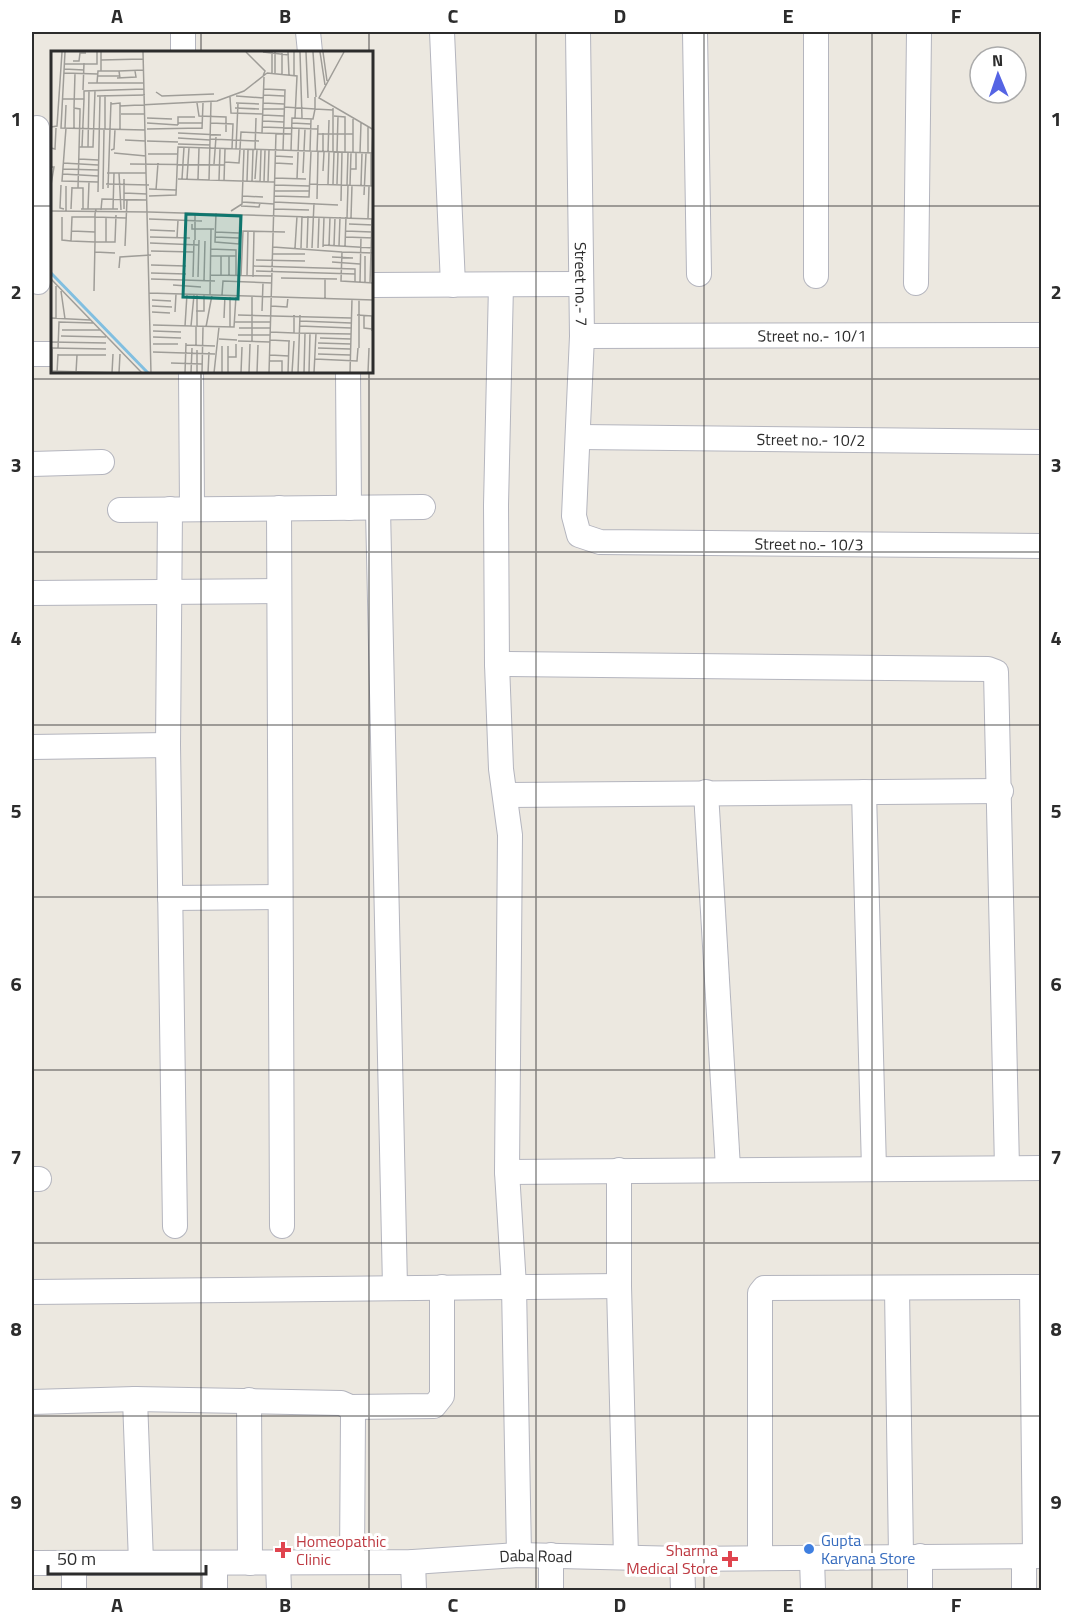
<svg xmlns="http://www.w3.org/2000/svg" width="1073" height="1622" font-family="'Titillium Web',sans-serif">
  <rect width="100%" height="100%" fill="#ece8e0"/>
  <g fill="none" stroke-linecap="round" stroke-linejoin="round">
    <defs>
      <g id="minor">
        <path d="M183 32V52"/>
        <path d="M308 32 310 52"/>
        <path d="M442 32 453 285"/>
        <path id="s1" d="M578 32 582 336 574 516 579 535 600 542 1042 546"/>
        <path d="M695 32 699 274"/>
        <path d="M816 32V276"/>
        <path d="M37 128 38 282"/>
        <path d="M916 283 919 32"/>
        <path d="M372 285 581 284"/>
        <path d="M501 285 496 505 497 664 501 769 510 835 507 1172 514 1286 519 1555"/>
        <path id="s2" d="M582 336 1042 335"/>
        <path d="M32 354H52"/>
        <path d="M191 372 192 509"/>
        <path d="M348 372 349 508"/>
        <path id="s3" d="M580 437 1042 442"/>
        <path d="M32 464 102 462"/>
        <path d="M279 508 282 1226"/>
        <path d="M170 509 168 745 175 1226"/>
        <path d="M378 509 395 1287"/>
        <path d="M120 510 423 507"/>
        <path d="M32 593 279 591"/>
        <path d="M497 664 988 669 996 672 1007 1168"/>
        <path d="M32 747 168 745"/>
        <path d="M706 792 728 1168"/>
        <path d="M864 792 874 1169"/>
        <path d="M506 795 1001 791"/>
        <path d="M170 898 280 897"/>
        <path d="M619 1170V1286L626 1557"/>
        <path d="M507 1172 1042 1168"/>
        <path d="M32 1179H39"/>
        <path d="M1032 1287 1035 1556"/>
        <path d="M897 1289 901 1556"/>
        <path d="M32 1292 619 1286"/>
        <path d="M135 1399 141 1562"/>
        <path d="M249 1400 250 1563"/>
        <path d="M32 1402 135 1399 341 1403 350 1407 434 1406 442 1396V1287"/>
        <path d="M350 1407 353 1415 352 1562"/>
        <path d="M551 1555V1590"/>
        <path d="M1024 1557V1590"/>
        <path d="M760 1558V1293L764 1288 1042 1287"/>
        <path d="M682 1559 683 1590"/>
        <path d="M812 1559 813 1590"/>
        <path d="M413 1562 414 1590"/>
        <path id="s4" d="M32 1563 413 1562 519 1555 682 1559 1042 1556"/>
        <path d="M278 1564 279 1590"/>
        <path d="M74 1565V1590"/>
        <path d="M215 1590V1563"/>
        <path d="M920 1590V1556"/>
      </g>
    </defs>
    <!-- minor casing -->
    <use href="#minor" stroke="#b4b5be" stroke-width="26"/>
    <!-- minor -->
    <use href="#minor" stroke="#fff" stroke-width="24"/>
  </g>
  <!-- grid -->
  <path fill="none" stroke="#2c2c2c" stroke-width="1.5" stroke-opacity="0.55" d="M201 32V52M369 32V52M536 32V1590M704 32V1590M872 32V1590M32 206H52M372 206H1042M201 372V1590M369 372V1590M32 379H1042M32 552H1042M32 725H1042M32 897H1042M32 1070H1042M32 1243H1042M32 1416H1042"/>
  <!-- markers -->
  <circle fill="#3f7fe0" stroke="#fff" stroke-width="2" cx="809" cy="1549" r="6"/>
  <g fill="#e0444e" stroke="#fff" stroke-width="2">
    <path d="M280 1541h6v6h6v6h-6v6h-6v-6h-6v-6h6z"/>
    <path d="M727 1550h6v6h6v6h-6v6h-6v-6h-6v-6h6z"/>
  </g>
  <g text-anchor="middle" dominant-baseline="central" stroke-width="6" stroke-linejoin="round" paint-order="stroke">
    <!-- street labels -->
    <g font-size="16" fill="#2c2c2c" stroke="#fff">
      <text stroke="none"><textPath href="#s1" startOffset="252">Street no.- 7</textPath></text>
      <text stroke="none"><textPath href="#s2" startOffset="230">Street no.- 10/1</textPath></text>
      <text stroke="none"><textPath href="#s3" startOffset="231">Street no.- 10/2</textPath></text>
      <text stroke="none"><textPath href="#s1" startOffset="735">Street no.- 10/3</textPath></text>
      <text stroke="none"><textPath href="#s4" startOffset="504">Daba Road</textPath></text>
    </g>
    <!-- shop labels -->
    <g font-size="16" fill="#366cbe" stroke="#fff" text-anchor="start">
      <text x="821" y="1540">Gupta<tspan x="821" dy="18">Karyana Store</tspan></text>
    </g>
    <!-- health labels -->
    <g font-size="16" fill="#be3a42" stroke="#fff" text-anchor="start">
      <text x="296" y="1541">Homeopathic<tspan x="296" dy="18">Clinic</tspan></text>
      <text x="718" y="1550" text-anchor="end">Sharma<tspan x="718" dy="18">Medical Store</tspan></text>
    </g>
  </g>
  <!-- overview -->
  <g transform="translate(51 51)">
    <rect width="322" height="322" fill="#ece8e0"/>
    <path fill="none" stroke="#81bfe0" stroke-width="3" d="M0 222 97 322"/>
    <path fill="none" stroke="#9f9d98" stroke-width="1.5" d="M14 1 10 77 94 79M50 1V20M92 1 100 322M195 1 214 20 212 25M212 1 238 4M221 1V22M224 1V22M237 1 238 24M249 1 251 67M255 1 257 47M262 1 265 46M269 1 274 34M272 1 276 30M293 1 268 47 323 79M50 9 92 8M22 10H28L29 2H35M13 13H46V1M13 18 33 19M13 22 47 23M216 22 246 25 244 67M231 23V2M243 24V1M47 25H68M213 26 211 82 241 83M66 27 85 26 84 20M69 27 68 20 93 19M37 32H93M46 32 47 20H68M213 38 234 39 232 99M32 39 33 12M105 41 111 45 163 43M213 44 233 45M46 45 94 44M185 45 213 47M179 46 180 62 212 63M11 48H33V40L93 38M146 52 148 65 175 66V81M185 52 208 53M212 52 233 53M60 53 69 52V78M69 55 166 50 193 40 216 22M233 56 264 58V46M184 57 208 58M212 58H233M70 63H94M212 64 233 65M283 65 294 66V101M96 67 121 68M212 70 233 71M96 72 127 74M127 72H151M160 72 182 73 181 98M241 72 260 73M127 74V66H144M0 76 6 75 11 1M211 76 267 78M14 77 15 54M15 77 11 130 47 131M23 77V57M54 78V44M59 78 60 51M96 78 151 77M151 78 152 52M127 82 170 84M267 83H302M127 87 159 89M159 88 208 90M74 89 94 90M96 90 127 91M127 93 159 94M28 96H42L44 40M31 96 33 48M37 96 38 40M0 97 4 98 5 77M185 98 187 52M189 98 190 81 211 82M60 99 63 98 64 78M204 99 205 67M240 100 241 67 262 68 264 58 282 59M253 100 254 78M259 100 260 68M266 101 267 74M272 101V82M277 101 278 69M282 101V57M286 101 287 65M63 102 95 105M302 102V68M309 102 310 72M317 102V76M321 102 322 78M97 103H127M224 105 242 106M28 108 47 109M174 111 188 112 189 98M12 112 47 114M224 112 242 113M79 113 174 114M163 113 165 86M0 116H3L0 134M12 118 47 119M300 118H305V102M272 120 273 101M56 122H95M68 122 70 159M252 122 253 100M12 123 47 125M223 127 255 128M127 128 223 131M131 128 133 96M136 128 138 97M147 128 148 97M204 128 206 99M246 128 248 77M158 129 160 51M168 129 169 98M173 130 174 98M196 130 197 99M201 130 202 99M209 131 210 99M213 131 214 99M217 131 218 99M55 133 98 134M259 133 323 135M277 133 278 101M282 133 283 101M286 133 287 101M10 134 9 157 13 158M223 134 259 135M296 134 297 102M299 134 300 102M310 134 311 102M320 135V102M21 137H27L29 62V58L23 57 24 22M27 137H32V158M57 137 59 78M52 138 53 78M98 138 125 139M105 139 107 112M223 140H259M47 141 49 45M73 142 96 143M313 144 315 102M98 145 125 144 127 96 323 102M192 145 212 146M223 145 258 146 260 100M266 148 267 101M290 150 291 101M191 151 223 153M223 151 287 154M190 155 208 156 209 152M20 158 21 136M30 158H67M37 158 38 131M45 158 44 163V191L20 190 21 166H44L75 167M62 158 63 122M73 158V128M223 158 258 159M50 159 51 148 96 149M0 160 98 161M15 160V135M180 160 191 153 193 98M98 161 323 168M165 162 164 191 188 193 189 163M11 166V189L20 190M296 167 297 134M300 167 301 134M317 167 318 135M98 168 151 170M141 173V178H163M298 173 323 174M99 179 124 180M21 180 44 181M294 180 321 181M164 181 188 182M99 186 139 187M164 186 188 187M294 186 323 187M126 187 127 169M144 189V162M55 191V167M99 192 148 194M272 194 323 197M74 195 76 149M278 195 279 166M283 195 284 166M288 195 289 166M294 195 295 166M222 196 291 201M272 196 273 166M244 197 246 165M250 197 251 165M256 197 257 165M261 197 263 152M267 197 268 166M159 198 185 199V225M100 200 142 201M44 201 64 202M323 202 291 201 290 230 323 232M221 203H254M160 205H185M170 205V224M281 206 302 207M205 209 254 210M281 211 309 213M100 214 135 215M202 215 304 218V231M68 217 69 206 100 204M205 220 304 223M100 222 135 223M159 224 221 225M178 224V205M190 225 192 180 234 181M196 225 197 180M142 226 143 189M147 226 148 189M202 226 203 180M230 227 286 228M0 228 91 322M100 228 164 230M153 230 154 190M309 231 310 186M314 231V205M319 232 321 168M122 234 150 236M5 235V268M10 240 14 268M43 240 44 191H64L65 164M98 242 323 249M159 244 160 178M171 244 172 230 221 232M201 245V290M274 247V228M101 249 120 250M101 255 121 256M220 255 236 256 237 246M145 260H153V244M211 260 212 232M101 261 119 262M124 261 125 243M187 264 300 267M306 264 321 265V280M313 265V277L321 278M0 267 39 269M173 267 174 244M249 270 300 272M184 271H219M102 274 140 275 143 244M134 275 136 243M140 275 183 276 185 245M248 275 300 277M146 276V244M155 276 161 244M179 276V244M188 277H219M11 279H49M102 280 130 281M219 281 243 282V264M243 282 300 283M187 284H219M10 285 55 286M102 286 130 287M269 287 300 288M168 288 186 289M219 289 239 290M187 290 219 291M0 291 55 292M267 292 300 293M102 293H127M135 294 164 295M145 295V276M0 297 55 298M267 297 299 298M308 297V248M7 298 8 271 42 272M102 301 164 303M267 303 299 304M7 304H55M219 304 238 305M177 306H185V293M264 308 306 310 307 297M218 310H231V322M120 312 151 313M0 320 70 322M1 320V297M6 322 7 303M25 322 26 304M61 322 62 303M68 322 69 303M134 322 135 292M140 322 141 297M146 322V299M151 322 152 276M157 322 158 301M163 322 168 276M171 322V295M177 322V295M190 322 191 296M198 322 199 293M206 322 207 294M218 322 225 82M237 322 238 290M241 322 243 290M247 322 249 264M253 322 254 282M258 322 259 282M263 322 265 282M299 322 301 248M317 322 318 297"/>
    <path fill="#0f766e" fill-opacity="0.15" stroke="#0f766e" stroke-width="3" d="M135 163 190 165 187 248 132 246Z"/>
    <rect width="322" height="322" fill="none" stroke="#2c2c2c" stroke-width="3"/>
  </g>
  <!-- border -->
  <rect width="1073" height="1622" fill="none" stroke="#ffffff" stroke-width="66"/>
  <!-- north arrow -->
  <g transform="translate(998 75) rotate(358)"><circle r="28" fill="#ffffff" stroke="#ababab" stroke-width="1.5"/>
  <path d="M0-4.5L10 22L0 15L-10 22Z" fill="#5564e4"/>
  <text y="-9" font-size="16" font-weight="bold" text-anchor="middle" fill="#2c2c2c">N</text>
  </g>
  <!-- scale -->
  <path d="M48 1565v9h158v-9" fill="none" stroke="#2c2c2c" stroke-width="3"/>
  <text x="57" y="1565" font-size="18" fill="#2c2c2c" stroke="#ffffff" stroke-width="4.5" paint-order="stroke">50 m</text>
  <rect x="33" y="33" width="1007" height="1556" fill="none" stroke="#2c2c2c" stroke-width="2"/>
  <g font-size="20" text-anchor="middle" font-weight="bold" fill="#2c2c2c">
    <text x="117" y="23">A</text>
    <text x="285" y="23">B</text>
    <text x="453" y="23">C</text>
    <text x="620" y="23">D</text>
    <text x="788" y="23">E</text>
    <text x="956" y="23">F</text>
    <text x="16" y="126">1</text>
    <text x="1056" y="126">1</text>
    <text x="16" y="299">2</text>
    <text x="1056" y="299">2</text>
    <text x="16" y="472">3</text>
    <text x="1056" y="472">3</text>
    <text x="16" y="645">4</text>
    <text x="1056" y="645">4</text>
    <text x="16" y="818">5</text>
    <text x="1056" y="818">5</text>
    <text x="16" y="991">6</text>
    <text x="1056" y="991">6</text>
    <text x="16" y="1164">7</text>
    <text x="1056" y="1164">7</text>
    <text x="16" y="1336">8</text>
    <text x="1056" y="1336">8</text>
    <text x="16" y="1509">9</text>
    <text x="1056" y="1509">9</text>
    <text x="117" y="1612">A</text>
    <text x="285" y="1612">B</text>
    <text x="453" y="1612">C</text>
    <text x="620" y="1612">D</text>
    <text x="788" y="1612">E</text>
    <text x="956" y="1612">F</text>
  </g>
</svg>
